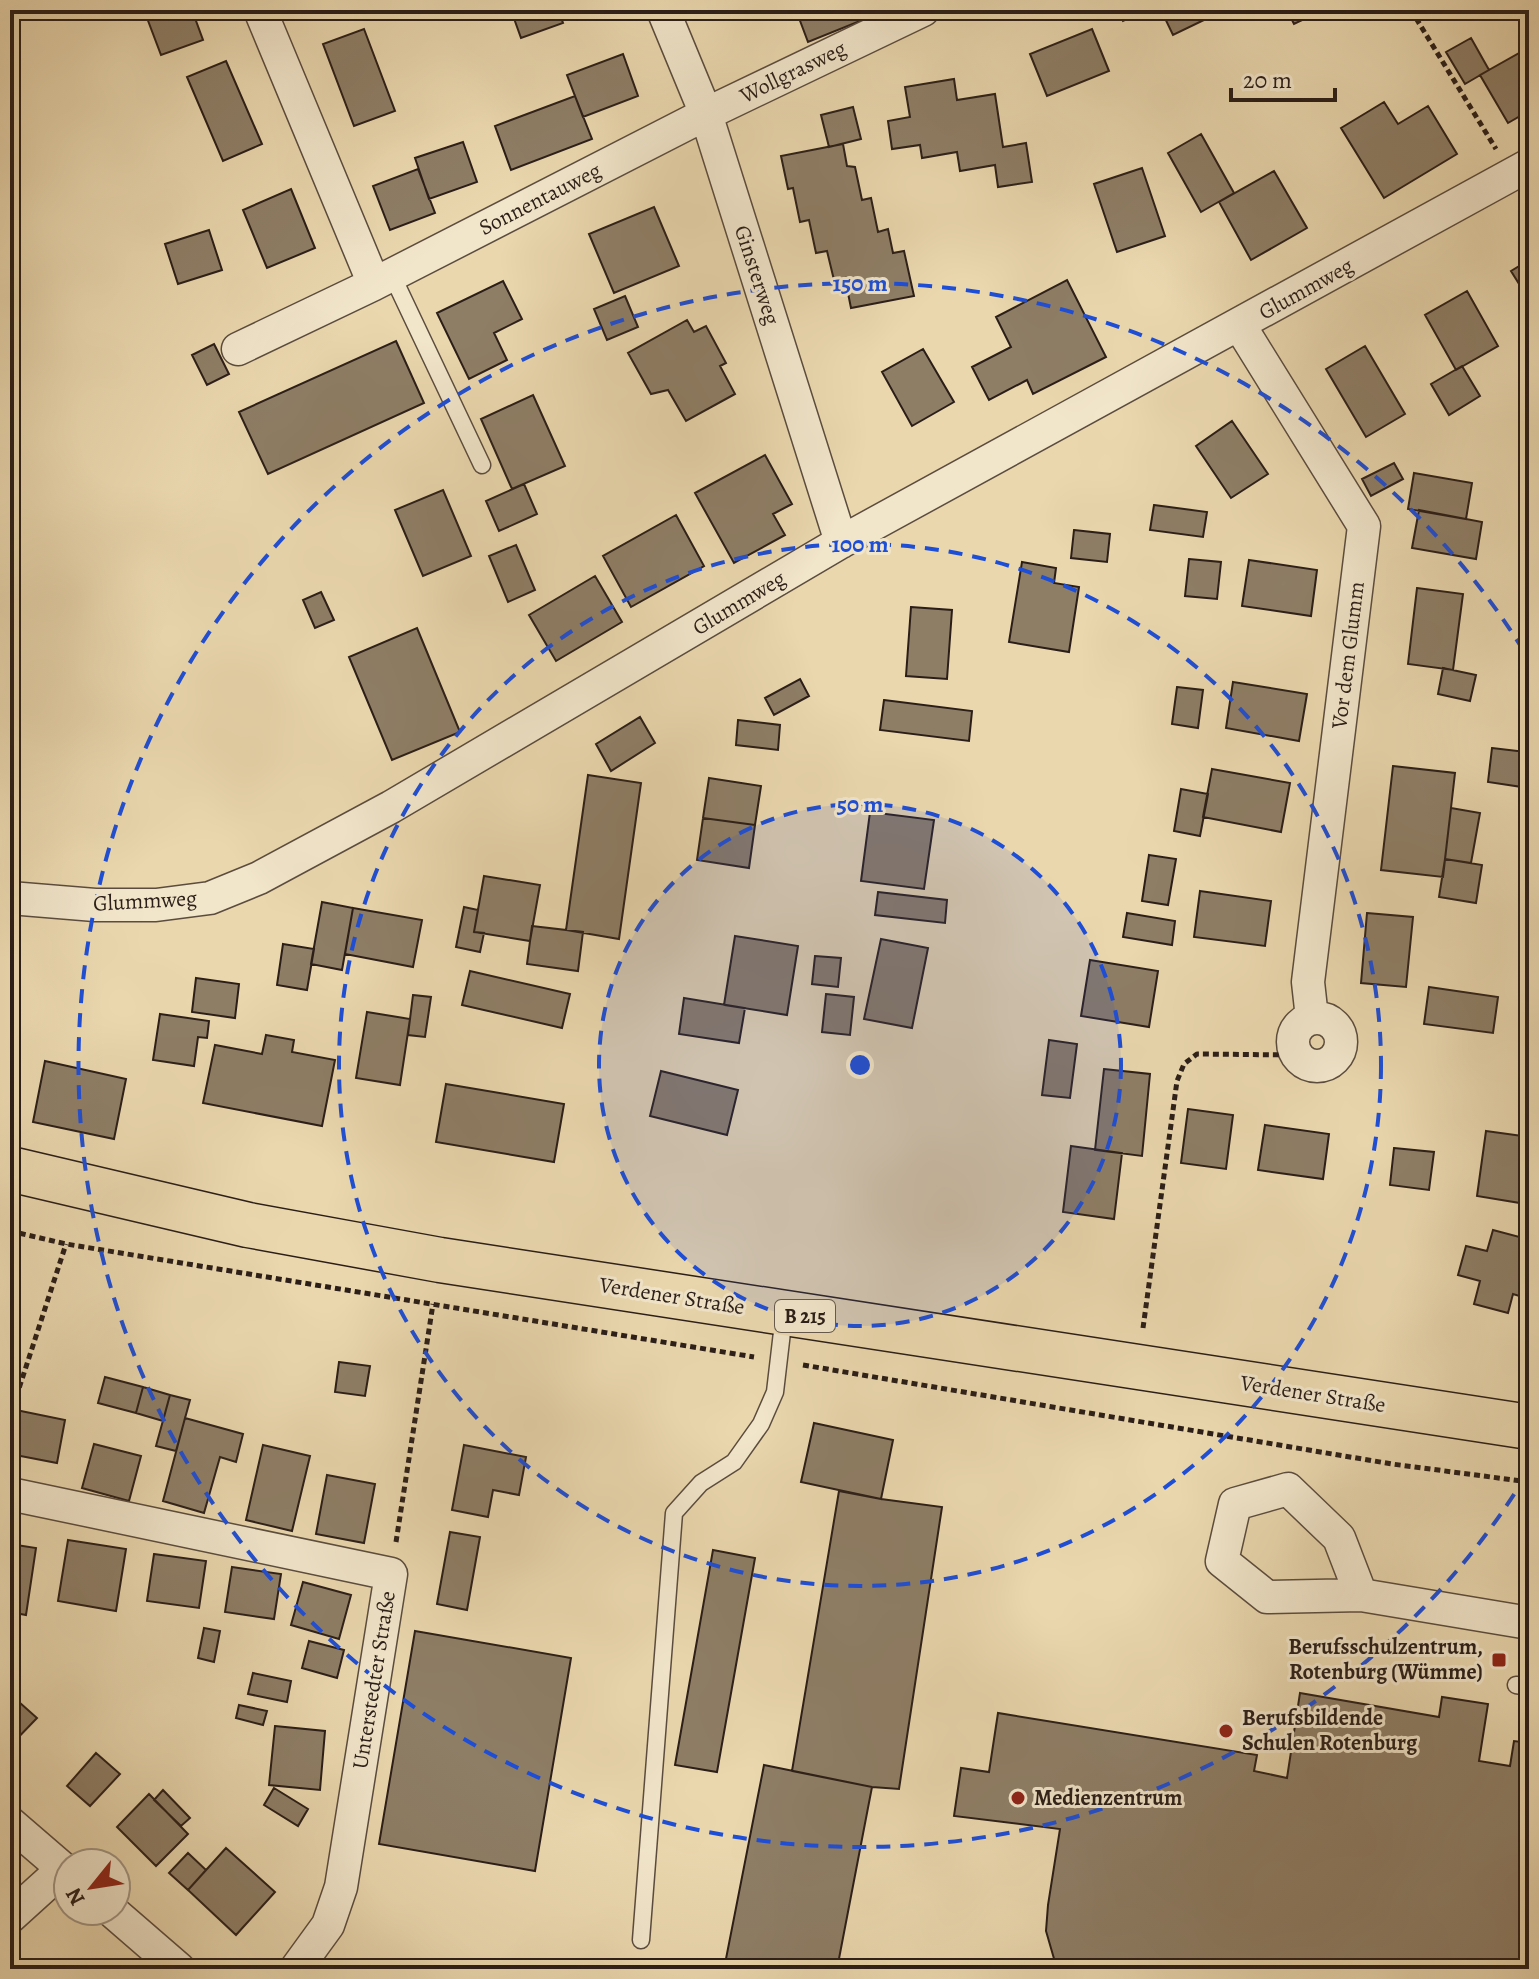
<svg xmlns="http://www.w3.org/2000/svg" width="1539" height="1979" font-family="Alegreya,serif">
  <rect width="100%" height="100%" fill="#ead7ae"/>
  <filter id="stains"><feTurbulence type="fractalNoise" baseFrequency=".0025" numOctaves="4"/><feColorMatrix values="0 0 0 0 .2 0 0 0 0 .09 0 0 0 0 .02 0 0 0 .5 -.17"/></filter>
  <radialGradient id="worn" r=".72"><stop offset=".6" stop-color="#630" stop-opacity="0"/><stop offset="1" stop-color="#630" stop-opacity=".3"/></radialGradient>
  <!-- building -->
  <path fill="#8e7e66" stroke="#2b1e18" stroke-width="2" d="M144 10H192L203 40 161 55Z
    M511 10H558L563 23 521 38Z
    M796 10H873L875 15 808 42Z
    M1118 10H1146L1123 21Z
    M1161 10H1201L1206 19 1173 35Z
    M1287 10H1323L1294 24Z
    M364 29 395 111 354 126 323 44Z
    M1092 29 1109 71 1047 96 1030 54Z
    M1471 38 1489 70 1465 84 1446 52Z
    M1528 48 1529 111 1508 123 1480 75Z
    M623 54 638 96 583 117 567 75Z
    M226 61 262 144 223 161 187 77Z
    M954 79 957 100 995 94 1003 147 1026 143 1032 182 998 187 995 165 960 171 957 152 922 158 920 145 892 149 888 121 910 117 905 87Z
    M575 96 592 139 511 170 495 126Z
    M1384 102 1398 124 1428 106 1457 154 1384 198 1341 128Z
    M853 107 861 139 829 147 821 115Z
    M1201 134 1234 193 1201 212 1168 153Z
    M463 142 477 182 429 199 415 158Z
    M843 144 847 166 855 167 862 200 871 198 878 232 888 229 893 253 904 251 914 296 851 308 845 278 834 280 827 251 816 253 809 220 800 222 793 188 788 189 781 156Z
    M1142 168 1165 236 1117 252 1094 184Z
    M418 169 435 213 390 230 373 186Z
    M1274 171 1307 228 1251 260 1219 202Z
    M291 189 315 248 267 268 243 210Z
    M654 207 679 266 614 293 589 234Z
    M209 230 222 270 178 284 165 244Z
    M1529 260V300L1511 271Z
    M1067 280 1106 357 1033 394 1027 380 989 400 972 367 1011 347 996 317Z
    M503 281 522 319 494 333 507 360 469 379 437 313Z
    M1467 291 1498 346 1456 370 1425 315Z
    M625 296 638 327 607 340 594 309Z
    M687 320 694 332 706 326 726 363 720 366 735 394 686 421 668 390 651 394 628 353Z
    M396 341 424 403 268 474 239 412Z
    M214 344 229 374 207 385 192 355Z
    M1365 346 1405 414 1366 437 1326 369Z
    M923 349 954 402 912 426 882 372Z
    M1462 366 1480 396 1449 415 1431 384Z
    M533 395 565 466 512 489 481 419Z
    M1232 421 1268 474 1231 498 1196 446Z
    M765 455 792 504 773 514 785 535 734 563 695 493Z
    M1394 463 1403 479 1371 496 1362 479Z
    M1414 473 1472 483 1466 519 1408 509Z
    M524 484 537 514 499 531 486 501Z
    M443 490 471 556 423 576 395 510Z
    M1154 505 1207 512 1203 537 1150 530Z
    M1419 510 1482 522 1476 559 1412 548Z
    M676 515 704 566 631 607 603 556Z
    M1074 530 1110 534 1107 562 1071 558Z
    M516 545 535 590 508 602 489 556Z
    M1189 559 1221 562 1217 599 1185 596Z
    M1249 560 1317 570 1311 616 1242 606Z
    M1022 562 1056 568 1054 583 1079 587 1069 652 1009 642Z
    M595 576 622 622 556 661 529 615Z
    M1417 588 1463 594 1453 670 1408 664Z
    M321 592 334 620 315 628 303 600Z
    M911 607 952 610 947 679 906 676Z
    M417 628 460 732 392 760 349 657Z
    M1443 668 1476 675 1470 701 1438 694Z
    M800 679 809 696 774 715 765 698Z
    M1233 682 1307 694 1299 741 1226 728Z
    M1177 687 1203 690 1198 728 1172 724Z
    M884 700 972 711 969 741 880 730Z
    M640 717 655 743 611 771 596 744Z
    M738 720 780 725 778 750 736 745Z
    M1492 748 1526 752 1522 787 1488 782Z
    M1393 766 1455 773 1443 877 1381 870Z
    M1212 769 1290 783 1281 832 1203 817Z
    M588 775 641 783 619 939 566 930Z
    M709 778 761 786 755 825 703 818Z
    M1181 789 1208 794 1200 836 1174 831Z
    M1451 808 1480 813 1471 863 1445 859Z
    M870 812 934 820 924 889 861 881Z
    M703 818 755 825 749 868 697 860Z
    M1149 855 1176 859 1168 905 1142 901Z
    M1445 859 1482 865 1476 903 1439 897Z
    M484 876 540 885 530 941 474 932Z
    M1200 891 1271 901 1265 946 1194 937Z
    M878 892 947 900 945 923 875 915Z
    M322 902 353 908 342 970 311 964Z
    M464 907 478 910 474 932 484 933 480 952 456 947Z
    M353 908 422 920 413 967 345 954Z
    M1127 913 1175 921 1172 945 1123 937Z
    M1367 913 1413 917 1406 987 1361 983Z
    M532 926 583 932 578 971 527 964Z
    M735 936 798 946 787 1015 724 1005Z
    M881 939 928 948 912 1028 864 1019Z
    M283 944 314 949 307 990 277 985Z
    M815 956 841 958 838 987 812 984Z
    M1090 960 1158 971 1149 1027 1081 1016Z
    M470 971 570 994 562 1028 462 1005Z
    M196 978 239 984 235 1018 192 1012Z
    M1429 987 1498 997 1493 1033 1424 1024Z
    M826 994 854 997 850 1035 822 1032Z
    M413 995 431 997 425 1037 408 1035Z
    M684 998 745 1008 739 1043 679 1034Z
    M367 1012 410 1019 400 1085 356 1078Z
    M160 1014 209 1021 207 1038 198 1037 194 1066 153 1060Z
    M266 1035 294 1040 292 1052 335 1060 322 1126 203 1103 215 1045 262 1054Z
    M1049 1040 1077 1044 1070 1098 1042 1095Z
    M45 1061 126 1079 114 1139 33 1122Z
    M1104 1069 1150 1074 1142 1156 1095 1150Z
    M661 1071 738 1090 727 1135 650 1116Z
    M446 1084 564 1104 554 1162 436 1142Z
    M1188 1109 1233 1115 1226 1169 1181 1163Z
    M1265 1125 1329 1134 1323 1179 1258 1170Z
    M1486 1131 1529 1137 1520 1203 1477 1196Z
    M1071 1146 1122 1153 1114 1219 1063 1212Z
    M1394 1148 1434 1152 1429 1190 1390 1185Z
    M1493 1230 1527 1239 1522 1260 1529 1262V1299L1513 1294 1508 1313 1474 1304 1480 1281 1458 1275 1466 1246 1487 1251Z
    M339 1362 370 1366 365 1396 335 1392Z
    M105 1377 143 1387 136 1413 98 1403Z
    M143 1387 170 1395 163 1421 136 1413Z
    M170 1395 190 1400 176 1451 156 1446Z
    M16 1410 65 1420 57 1463 10 1454Z
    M185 1418 243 1434 236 1462 220 1457 204 1513 163 1501Z
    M814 1423 893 1440 881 1499 801 1482Z
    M94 1444 141 1456 129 1501 82 1488Z
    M263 1445 310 1456 292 1531 246 1520Z
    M464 1445 526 1457 519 1495 493 1490 488 1517 452 1510Z
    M327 1475 375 1484 364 1543 316 1534Z
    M839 1491 881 1499 942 1507 899 1789 872 1787 792 1771Z
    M450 1532 480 1537 467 1610 437 1604Z
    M68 1540 126 1549 116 1611 58 1601Z
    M10 1544 36 1548 26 1615 10 1612Z
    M713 1550 755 1558 717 1772 675 1765Z
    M154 1554 206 1561 199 1608 147 1601Z
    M232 1567 281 1574 274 1619 225 1612Z
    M303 1582 351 1595 339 1639 291 1625Z
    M204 1628 220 1631 214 1662 198 1658Z
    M415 1631 571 1658 535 1871 379 1844Z
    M309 1641 344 1650 337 1678 302 1668Z
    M253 1673 291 1681 287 1702 248 1694Z
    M1300 1693 1439 1717 1442 1697 1488 1704 1479 1761 1510 1766 1514 1741 1529 1743V1969H1057L1046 1931 1048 1905 1060 1829 954 1816 961 1768 989 1772 998 1713 1257 1755 1254 1771 1287 1778Z
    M10 1694 37 1718 10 1746Z
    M239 1705 267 1711 263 1725 236 1718Z
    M275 1726 325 1731 320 1790 269 1785Z
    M96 1753 120 1774 90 1806 67 1786Z
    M764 1765 872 1787 837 1969H724Z
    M274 1788 308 1809 298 1826 264 1805Z
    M163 1790 190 1818 181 1826 154 1800Z
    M149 1794 188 1834 156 1866 117 1827Z
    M226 1848 275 1892 236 1935 188 1890Z
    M188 1853 206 1870 188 1890 169 1873Z"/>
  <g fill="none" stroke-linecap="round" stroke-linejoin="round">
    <defs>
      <path id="lane" d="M392 275 482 465
        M1516 1685 1529 1687
        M641 1940 674 1513 701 1483 734 1462 761 1424 775 1392 784 1315"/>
      <path id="street" d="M260 10 374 284 706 114 923 10
        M663 10 706 114 841 542
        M1240 326 1364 526 1308 982 1312 1018
        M238 349 374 284
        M10 898 95 905H156L210 898 259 878 391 807 841 542 1529 165
        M1293 1042a24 24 0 1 1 48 0a24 24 0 1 1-48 0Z
        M10 1494 391 1574 341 1887 328 1925 296 1969
        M1361 1595 1339 1538 1288 1489 1235 1504 1222 1561 1267 1597 1361 1595 1529 1623
        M10 1823 68 1873
        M112 1911 179 1969
        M10 1917 63 1869"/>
      <path id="primary" d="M10 1169 248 1225 440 1260 1529 1427"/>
    </defs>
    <!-- lane casing -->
    <use href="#lane" stroke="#5b4c3e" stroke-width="19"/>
    <!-- street casing -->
    <use href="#street" stroke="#5b4c3e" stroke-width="35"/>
    <!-- primary casing -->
    <use href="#primary" stroke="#2b1e18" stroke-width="47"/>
    <!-- path -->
    <path stroke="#2b1e18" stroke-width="5" stroke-dasharray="6 4" stroke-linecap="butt" d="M1411 10 1496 149
      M10 1231 66 1244 754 1357
      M1143 1328 1177 1081 1184 1064 1197 1054 1296 1055
      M803 1365 1392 1464 1529 1482
      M10 1416 66 1244
      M396 1542 433 1304"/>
    <!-- lane -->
    <use href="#lane" stroke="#f1e5ca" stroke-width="16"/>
    <!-- street -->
    <use href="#street" stroke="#f1e5ca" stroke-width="32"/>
    <!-- primary -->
    <use href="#primary" stroke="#ead7ae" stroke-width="44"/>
  </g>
  <!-- distance rings -->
  <circle cx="860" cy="1065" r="261" fill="#1d4ed8" fill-opacity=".12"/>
  <g fill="none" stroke="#1d4ed8" stroke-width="4" stroke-dasharray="14 10">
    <circle cx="860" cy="1065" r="261"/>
    <circle cx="860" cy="1065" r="521"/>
    <path d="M1527 1474A782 782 0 1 1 1527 656"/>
  </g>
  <!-- markers -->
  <g fill="#8f2418" stroke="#f1e5ca" stroke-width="3">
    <rect x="1491" y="1652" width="16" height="16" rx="4"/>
    <circle cx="1226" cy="1731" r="8"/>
    <circle cx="1018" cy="1798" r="8"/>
  </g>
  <g text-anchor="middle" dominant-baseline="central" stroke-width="6" stroke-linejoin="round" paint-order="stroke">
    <!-- shield labels -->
    <rect fill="#f1e5ca" stroke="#665a4d" stroke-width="2" x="775" y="1300" width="60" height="32" rx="6"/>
    <g font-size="20" font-weight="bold" fill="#2b1e18">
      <text x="805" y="1316">B 215</text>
    </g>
    <!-- street labels -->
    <g font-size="22" fill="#2b1e18" stroke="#f1e5ca">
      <text transform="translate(793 72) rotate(-26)">Wollgrasweg</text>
      <text transform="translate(540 199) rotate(-27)">Sonnentauweg</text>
      <text transform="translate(757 275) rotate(72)">Ginsterweg</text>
      <text transform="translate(1306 289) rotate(-29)">Glummweg</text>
      <text transform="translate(739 603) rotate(-31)">Glummweg</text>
      <text transform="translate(1348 655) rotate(-83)">Vor dem Glumm</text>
      <text transform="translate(145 901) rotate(-3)">Glummweg</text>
      <text transform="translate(672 1296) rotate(9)">Verdener Straße</text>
      <text transform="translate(1313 1394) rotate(9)">Verdener Straße</text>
      <text transform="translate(374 1680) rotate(-81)">Unterstedter Straße</text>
    </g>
    <!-- poi labels -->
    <g font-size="22" font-weight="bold" fill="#2b1e18" stroke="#f1e5ca" text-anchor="start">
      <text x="1483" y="1647" text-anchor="end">Berufsschulzentrum,<tspan x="1483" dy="25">Rotenburg (Wümme)</tspan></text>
      <text x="1242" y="1718">Berufsbildende<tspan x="1242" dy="25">Schulen Rotenburg</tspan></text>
      <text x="1034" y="1798">Medienzentrum</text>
    </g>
  </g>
  <circle cx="860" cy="1065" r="12" fill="#1d4ed8" stroke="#f1e5ca" stroke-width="4"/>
  <g font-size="24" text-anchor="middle" font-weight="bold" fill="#1d4ed8" stroke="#f1e5ca" stroke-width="6" stroke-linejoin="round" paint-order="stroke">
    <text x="860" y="291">150 m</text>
    <text x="860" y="552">100 m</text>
    <text x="860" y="812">50 m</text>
  </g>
  <!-- margin -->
  <rect width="1539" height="1979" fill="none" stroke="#ead7ae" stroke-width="40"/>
  <rect x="12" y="12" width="1515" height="1955" fill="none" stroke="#2b1e18" stroke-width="4"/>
  <rect x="20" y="20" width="1499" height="1939" fill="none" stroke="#2b1e18" stroke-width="2"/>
  <!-- north arrow -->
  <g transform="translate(92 1887) rotate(240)"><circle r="38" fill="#f1e5ca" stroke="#a29583" stroke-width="2"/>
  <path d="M0-6L14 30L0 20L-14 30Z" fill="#8f2418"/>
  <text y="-12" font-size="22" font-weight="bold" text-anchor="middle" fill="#2b1e18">N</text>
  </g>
  <!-- scale -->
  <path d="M1231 88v12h104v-12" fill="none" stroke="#2b1e18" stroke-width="4"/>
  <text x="1243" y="88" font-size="24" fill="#2b1e18" stroke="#f1e5ca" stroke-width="6" paint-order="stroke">20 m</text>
  <rect width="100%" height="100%" filter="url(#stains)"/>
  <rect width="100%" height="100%" fill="url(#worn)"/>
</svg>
